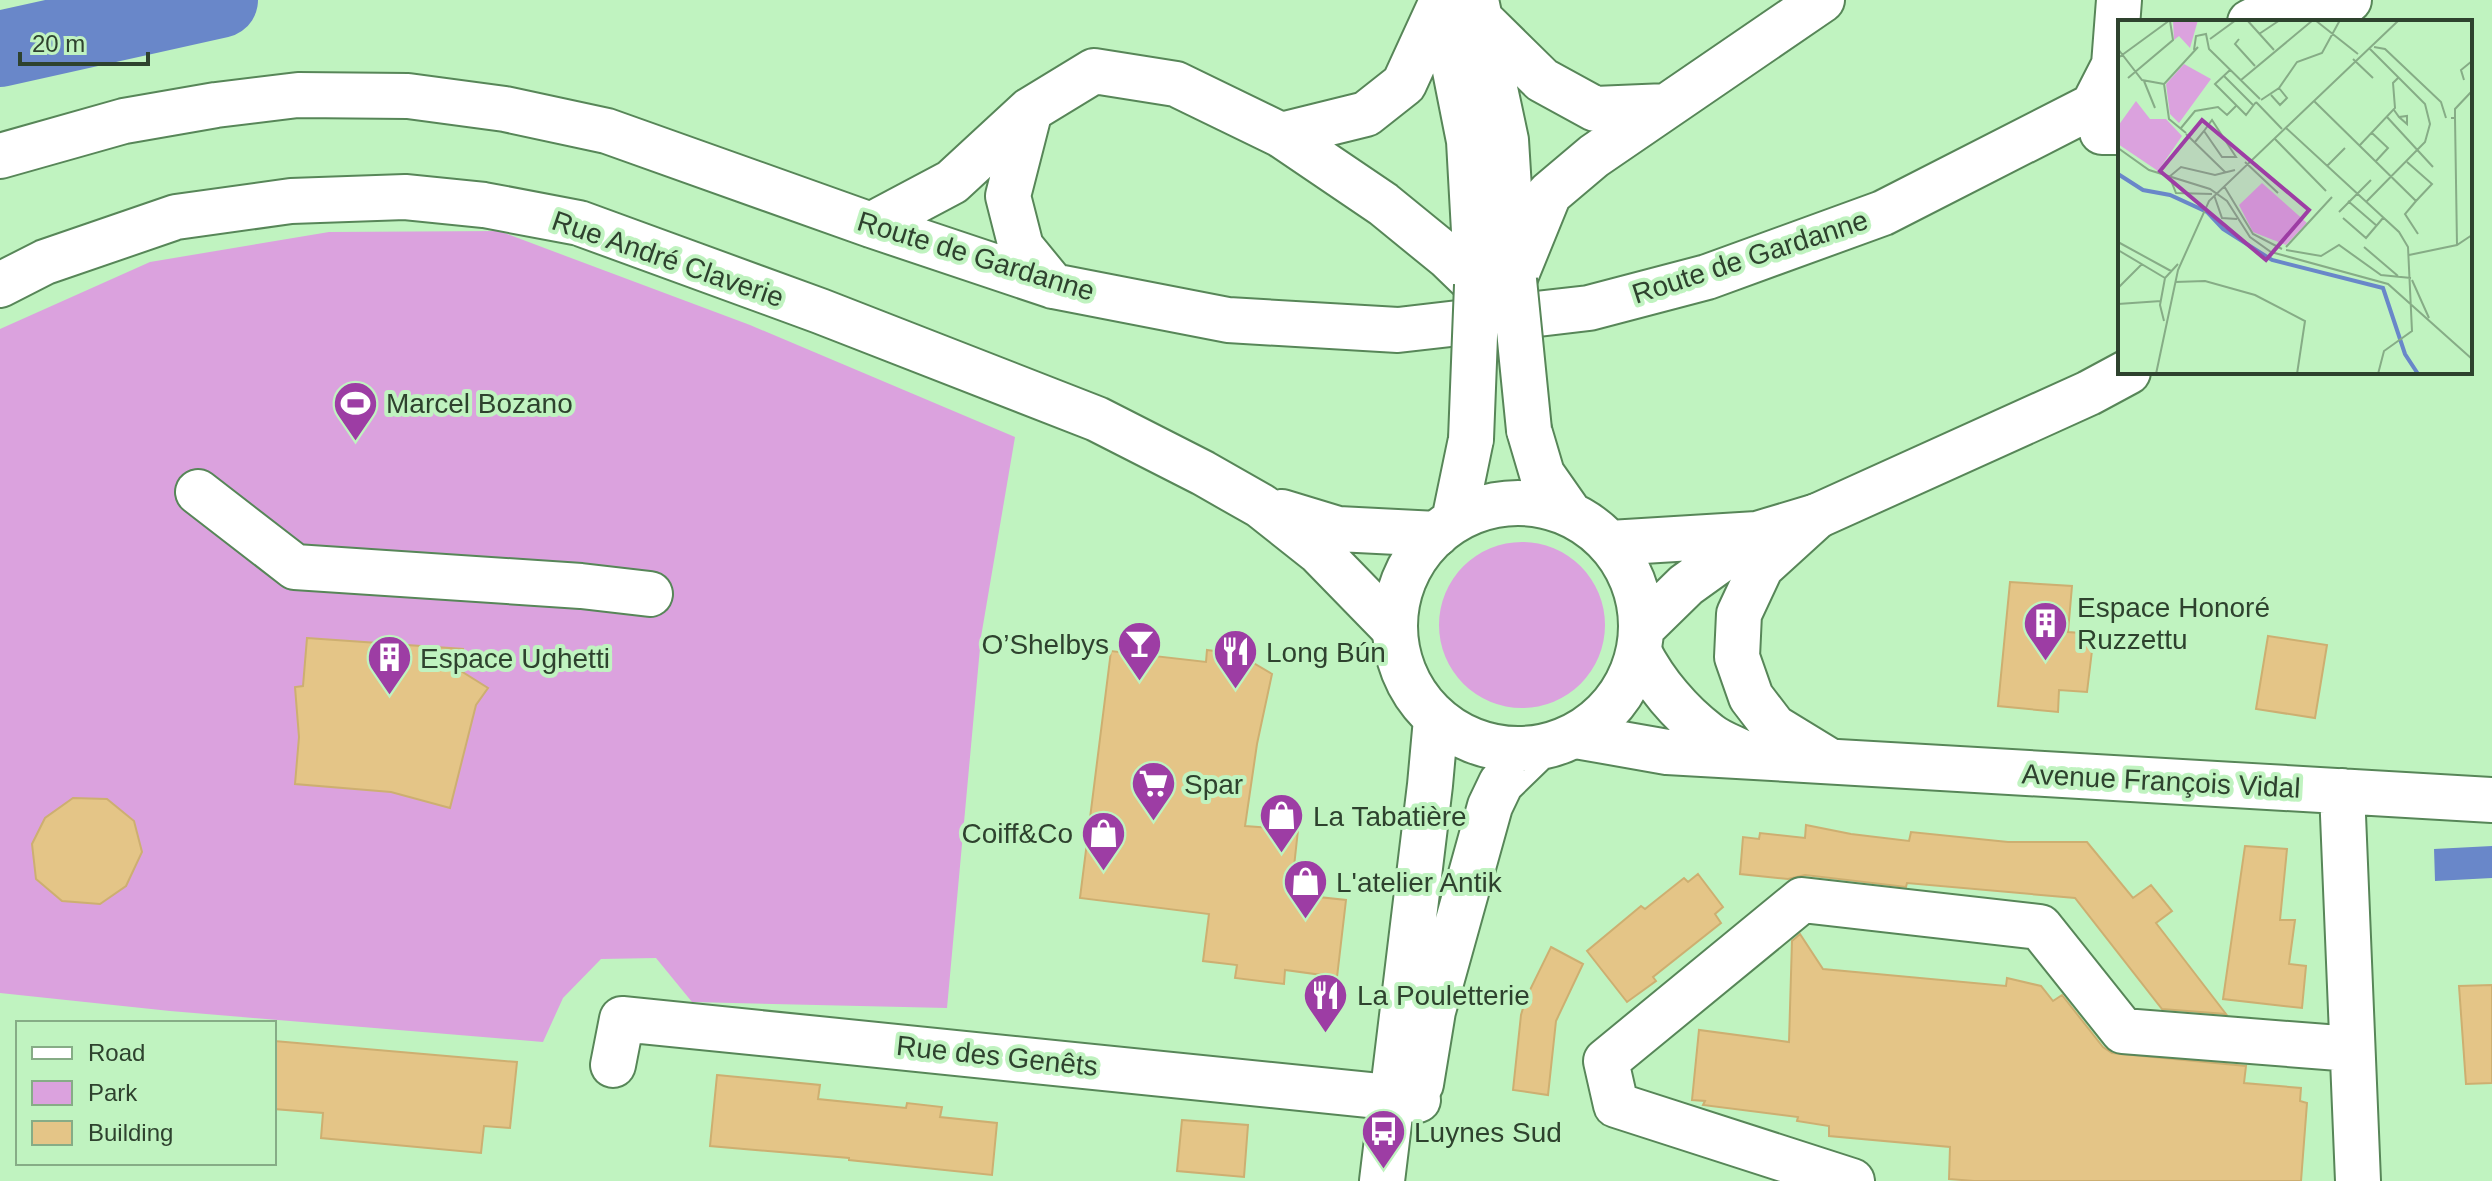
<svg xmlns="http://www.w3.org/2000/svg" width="2492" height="1181" font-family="Helvetica,sans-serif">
  <rect width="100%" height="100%" fill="#c0f3c0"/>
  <!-- green -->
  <path fill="#dba2de" d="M499 231 750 325 1015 437 981 637 947 1008 692 1002 656 958 601 959 563 998 543 1042 170 1011 0 993V329L150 262 329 232Z
    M1439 625a83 83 0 1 1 166 0a83 83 0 1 1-166 0Z"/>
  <!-- water -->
  <path fill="#6987c9" d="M2492 846V878L2435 881 2434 849Z"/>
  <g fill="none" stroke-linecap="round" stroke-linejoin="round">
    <!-- river -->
    <path stroke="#6987c9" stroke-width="76" d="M0 49 220 0"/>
  </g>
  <!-- building -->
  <path fill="#e4c587" stroke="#cdaf71" stroke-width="2" d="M2010 582 2072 586 2068 632 2094 634 2087 692 2059 690 2058 712 1998 706Z
    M2268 636 2327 645 2315 718 2256 709Z
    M307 638 463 649 461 671 488 688 476 705 450 808 391 792 295 784 299 737 295 687 303 686Z
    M1207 650 1238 654 1272 674 1257 744 1245 826 1298 830 1291 894 1346 900 1337 977 1285 970 1284 984 1235 978 1237 965 1203 961 1209 914 1080 898 1111 651 1206 662Z
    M73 798 107 799 134 821 142 852 126 886 100 904 62 901 36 879 32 844 45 818Z
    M1806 825 1851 834 1909 841 1911 832 2008 842H2087L2133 898 2151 885 2172 911 2156 923 2226 1014 2162 1009 2075 898 1907 883 1906 887 1805 875 1788 879 1740 874 1743 837 1759 839 1760 833 1805 838Z
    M2245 846 2287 849 2280 920H2295L2289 964 2306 966 2302 1008 2223 999Z
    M1698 874 1723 907 1715 914 1721 923 1653 977 1656 981 1627 1002 1587 951 1641 906 1645 909 1684 878 1688 882Z
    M1800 934 1823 969 2006 986 2007 978 2041 986 2053 1001 2062 995 2103 1047 2112 1053 2246 1066 2244 1083 2301 1088 2300 1101 2307 1103 2301 1181H1974L1949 1179 1950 1147 1829 1136V1126L1797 1121 1798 1117 1703 1105 1705 1101 1692 1100 1699 1030 1789 1042 1792 941Z
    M1551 947 1583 964 1556 1021 1548 1095 1513 1090 1521 1015 1526 998Z
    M2492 985V1083L2466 1084 2459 986Z
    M274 1041 517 1062 510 1128 484 1126 481 1153 321 1138 323 1113 274 1109Z
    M717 1075 820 1085 818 1099 906 1108 907 1103 942 1107 940 1117 997 1123 992 1175 849 1160V1158L710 1146Z
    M1182 1120 1248 1125 1244 1177 1177 1171Z"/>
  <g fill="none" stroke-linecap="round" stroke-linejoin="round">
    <defs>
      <path id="minor" d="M0 285 45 262 176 217 291 201 405 197 484 205 579 223 820 311 1097 419 1203 473 1261 506 1319 552 1395 630
        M198 492 295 567 581 586 650 594
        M1282 512 1338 529 1437 534
        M1817 516 1761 567 1739 614 1737 657 1751 697 1774 727 1828 760
        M1639 652C1655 683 1680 713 1708 734 1719 743 1735 748 1747 755
        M1576 736 1667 752 2492 800
        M2342 791 2358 1181
        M613 1065 622 1019 1418 1100
        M1852 1181 1616 1105 1606 1061 1802 900 2040 927 2123 1031 2352 1049"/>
      <path id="major" d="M1441 0 1469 141 1477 285
        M1476 0 1506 140 1514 270
        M1482 21 1542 80 1595 109 1667 106
        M2250 22 2295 0
        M2302 22 2349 0
        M2093 106 2114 65 2119 0
        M1030 110 1008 196 1021 247 1053 286
        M2102 132H2120
        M1281 135 1366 114 1404 84 1442 1
        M0 156 124 121 216 105 298 95 408 96 505 109 607 131 871 225 1053 286 1228 320 1398 330 1589 308 1707 277 1883 213 2120 92
        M871 225 952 182 1030 110 1094 71 1176 84 1281 135 1383 204 1448 257 1477 285
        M1514 280 1549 194 1594 156 1822 0
        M1529 430 1542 474 1570 514
        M1395 626a123 123 0 1 1 246 0a123 123 0 1 1-246 0Z
        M1454 521 1471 439
        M1610 543 1757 534 1817 516 2089 393 2128 372
        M1642 628 1686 585 1757 534
        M1421 1084 1433 1011 1490 806 1501 783 1536 749
        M1382 1181 1430 785 1436 719"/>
    </defs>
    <!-- minor casing -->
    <use href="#minor" stroke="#578658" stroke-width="48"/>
    <!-- major casing -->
    <use href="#major" stroke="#578658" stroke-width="48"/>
    <!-- minor -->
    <use href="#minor" stroke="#fff" stroke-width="44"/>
    <!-- major -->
    <use href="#major" stroke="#fff" stroke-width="44"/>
    <defs>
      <path id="major-bridge" d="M1514 280 1529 430
        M1471 439 1477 285"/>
    </defs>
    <!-- major-bridge casing -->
    <use href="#major-bridge" stroke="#578658" stroke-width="48" stroke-linecap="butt"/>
    <!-- major-bridge -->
    <use href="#major-bridge" stroke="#fff" stroke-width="44"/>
  </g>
  <!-- icons -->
  <defs>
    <symbol id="stadium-pin" viewBox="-11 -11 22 30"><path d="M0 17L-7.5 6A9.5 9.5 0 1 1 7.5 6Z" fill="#9d3da4" stroke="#c0f3c0"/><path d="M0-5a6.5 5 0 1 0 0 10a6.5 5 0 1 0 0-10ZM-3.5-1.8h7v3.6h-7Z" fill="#fff"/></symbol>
    <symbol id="building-pin" viewBox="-11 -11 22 30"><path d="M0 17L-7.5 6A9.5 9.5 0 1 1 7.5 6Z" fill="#9d3da4" stroke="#c0f3c0"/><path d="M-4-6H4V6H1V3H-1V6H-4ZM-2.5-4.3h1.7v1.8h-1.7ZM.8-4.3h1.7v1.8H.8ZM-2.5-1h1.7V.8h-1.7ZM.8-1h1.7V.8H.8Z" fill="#fff"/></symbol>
    <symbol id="bar-pin" viewBox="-11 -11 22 30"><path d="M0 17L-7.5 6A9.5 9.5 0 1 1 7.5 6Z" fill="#9d3da4" stroke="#c0f3c0"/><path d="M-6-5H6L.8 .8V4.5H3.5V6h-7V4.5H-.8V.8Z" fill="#fff"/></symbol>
    <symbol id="restaurant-pin" viewBox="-11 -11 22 30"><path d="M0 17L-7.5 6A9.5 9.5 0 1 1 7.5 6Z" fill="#9d3da4" stroke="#c0f3c0"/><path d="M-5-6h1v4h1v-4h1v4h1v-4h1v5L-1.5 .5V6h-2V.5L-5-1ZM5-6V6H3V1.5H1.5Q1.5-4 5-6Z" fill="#fff"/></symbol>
    <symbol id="supermarket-pin" viewBox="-11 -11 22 30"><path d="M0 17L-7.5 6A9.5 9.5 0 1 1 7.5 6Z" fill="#9d3da4" stroke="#c0f3c0"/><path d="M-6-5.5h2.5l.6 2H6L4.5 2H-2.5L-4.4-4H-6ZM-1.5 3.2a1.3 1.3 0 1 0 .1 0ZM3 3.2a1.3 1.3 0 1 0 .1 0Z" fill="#fff"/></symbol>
    <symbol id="shop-pin" viewBox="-11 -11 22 30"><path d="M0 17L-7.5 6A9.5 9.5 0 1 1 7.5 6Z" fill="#9d3da4" stroke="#c0f3c0"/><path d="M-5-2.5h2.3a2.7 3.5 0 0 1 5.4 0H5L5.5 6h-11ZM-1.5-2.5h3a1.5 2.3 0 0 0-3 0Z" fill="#fff"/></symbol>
    <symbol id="bus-pin" viewBox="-11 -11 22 30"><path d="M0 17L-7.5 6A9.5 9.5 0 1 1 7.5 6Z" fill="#9d3da4" stroke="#c0f3c0"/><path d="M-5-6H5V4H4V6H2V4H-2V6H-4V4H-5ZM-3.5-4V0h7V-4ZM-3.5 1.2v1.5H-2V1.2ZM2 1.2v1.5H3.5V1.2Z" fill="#fff"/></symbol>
  </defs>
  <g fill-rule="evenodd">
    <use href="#stadium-pin" x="330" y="378" width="51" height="69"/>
    <use href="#building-pin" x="2020" y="598" width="51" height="69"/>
    <use href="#bar-pin" x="1114" y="618" width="51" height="69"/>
    <use href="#restaurant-pin" x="1210" y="626" width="51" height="69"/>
    <use href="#building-pin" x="364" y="632" width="51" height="69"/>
    <use href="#supermarket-pin" x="1128" y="758" width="51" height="69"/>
    <use href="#shop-pin" x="1256" y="790" width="51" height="69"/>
    <use href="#shop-pin" x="1078" y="808" width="51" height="69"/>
    <use href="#shop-pin" x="1280" y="856" width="51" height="69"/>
    <use href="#restaurant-pin" x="1300" y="970" width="51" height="69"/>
    <use href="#bus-pin" x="1358" y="1106" width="51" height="69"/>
  </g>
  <g text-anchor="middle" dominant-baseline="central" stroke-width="8" stroke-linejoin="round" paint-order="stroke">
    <!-- street labels -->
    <g font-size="28" fill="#2e422e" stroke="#c0f3c0">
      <text transform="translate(976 256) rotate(17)">Route de Gardanne</text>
      <text transform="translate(1750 257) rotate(-18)">Route de Gardanne</text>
      <text transform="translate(668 259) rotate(19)">Rue André Claverie</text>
      <text transform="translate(2161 781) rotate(3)">Avenue François Vidal</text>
      <text transform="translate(997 1056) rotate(6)">Rue des Genêts</text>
    </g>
    <!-- poi labels -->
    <g font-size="28" fill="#2e422e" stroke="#c0f3c0" text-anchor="start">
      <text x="386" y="403">Marcel Bozano</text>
      <text x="2077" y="607">Espace Honoré<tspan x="2077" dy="32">Ruzzettu</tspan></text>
      <text x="1109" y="644" text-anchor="end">O’Shelbys</text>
      <text x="1266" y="652">Long Bún</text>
      <text x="420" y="658">Espace Ughetti</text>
      <text x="1184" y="784">Spar</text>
      <text x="1313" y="816">La Tabatière</text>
      <text x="1073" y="833" text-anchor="end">Coiff&amp;Co</text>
      <text x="1336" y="882">L'atelier Antik</text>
      <text x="1357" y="995">La Pouletterie</text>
      <text x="1414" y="1132">Luynes Sud</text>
    </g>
  </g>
  <!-- overview -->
  <g transform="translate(2118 20)">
    <rect width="354" height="354" fill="#c0f3c0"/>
    <path d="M55 0H80L72 28 61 16 56 20ZM66 44 93 59 61 103 52 94 48 64ZM18 81 32 99H48L64 116 40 151 0 124V106ZM144 163 189 203 168 225 135 212 121 185Z" fill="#dba2de"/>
    <path fill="none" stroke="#6987c9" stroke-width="4" d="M0 154 25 170 52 175 89 192 105 209 154 240 265 268 287 334 300 354"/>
    <path fill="none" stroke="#86ac86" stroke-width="2" d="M129 0 156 30M197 0 240 34M141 14 162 0M92 19 118 0M121 19 117 24 137 46M256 27 267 29 323 82 328 98M0 29 24 60 46 64M76 30 78 16 88 14 91 29 142 79M0 38 52 0M235 39 255 58M112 50 97 64 128 95 138 82M106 56 136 86M10 58 55 20 52 1M123 60 195 0M346 60 343 50 354 41M26 61 37 88M153 75 162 85 169 78 161 68M143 80 161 68 179 42 204 33 222 0M196 81 298 181 314 164 289 142M138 82 164 109M276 90 281 97 289 104V96L281 97M269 97 315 147M333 98H337L339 225M337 98V89L354 71M63 108 77 91 100 87 109 95 119 85M168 108 281 212 290 227 294 311 266 331 260 354M68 113 51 99 46 64 80 27M254 113 270 128 258 141M68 114 107 152M157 119 208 171M77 122 86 111 94 100 118 137H104L86 111M242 125 277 88 275 63 280 58M0 128 31 150 92 169 109 181 132 217 153 232 270 264 354 339M127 142 160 173M209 146 227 128M51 157 63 147 97 155 117 150M52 158 58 173 94 174M106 166 135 214 164 229M96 175 104 198 119 199M230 181 259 206M298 181 287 194 300 214M248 182 307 122 312 104 307 84 251 28M221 192 253 160M225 198 248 218 265 198M0 222 53 251M168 227 214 177M246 227 280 256M0 230 47 258M168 230 203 236 221 225 263 255 293 258M291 235 339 225 354 215M294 260 311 298M57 262 87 261 137 275 187 301 179 354M0 268 24 244M0 284 43 281M46 301 42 285 47 258 60 244M38 354 60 250 91 181 281 0"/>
    <path fill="#9d3da4" fill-opacity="0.15" stroke="#9d3da4" stroke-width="4" d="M84 100 191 190 148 240 42 151Z"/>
    <rect width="354" height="354" fill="none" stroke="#2e422e" stroke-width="4"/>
  </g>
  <!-- legend -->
  <rect x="16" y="1021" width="260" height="144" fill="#c0f3c0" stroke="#86ac86" stroke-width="2"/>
  <rect x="32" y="1047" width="40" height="12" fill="#ffffff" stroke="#86ac86" stroke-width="2"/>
  <text x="88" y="1061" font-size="24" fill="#2e422e">Road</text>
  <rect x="32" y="1081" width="40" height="24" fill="#dba2de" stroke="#86ac86" stroke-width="2"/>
  <text x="88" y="1101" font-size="24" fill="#2e422e">Park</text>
  <rect x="32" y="1121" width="40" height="24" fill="#e4c587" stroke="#86ac86" stroke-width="2"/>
  <text x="88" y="1141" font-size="24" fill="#2e422e">Building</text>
  <!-- scale -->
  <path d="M20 52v12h128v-12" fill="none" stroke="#2e422e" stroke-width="4"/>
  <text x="32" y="52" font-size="24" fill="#2e422e" stroke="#c0f3c0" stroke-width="6" paint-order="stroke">20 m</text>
</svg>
